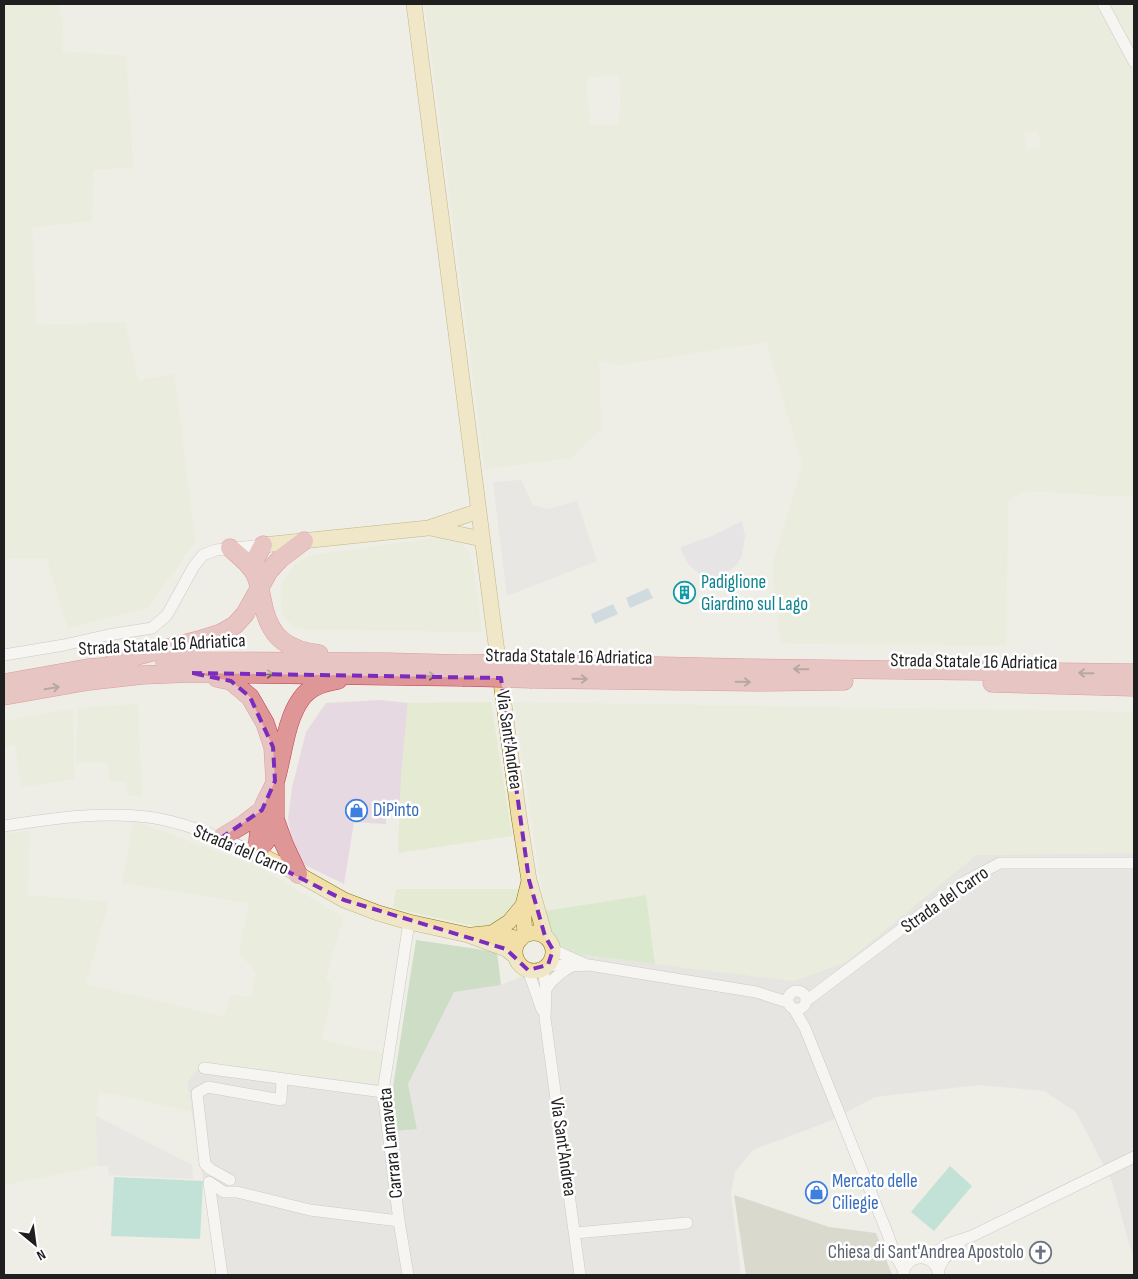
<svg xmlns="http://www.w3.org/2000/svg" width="1138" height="1279" font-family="'Sofia Sans Condensed',sans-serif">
  <rect width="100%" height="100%" fill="#eeede6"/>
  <!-- residential -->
  <path fill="#dddcdc" d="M1134 853V1261L1112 1182 1076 1112 1044 1091 979 1085 875 1097 830 1121 753 1150 735 1172 731 1193 741 1275H217L204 1183 201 1168 187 1083 202 1063 379 1084 391 1100 396 1131 417 1128 408 1084 454 992 501 985 576 954 794 981 846 962 976 855Z"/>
  <!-- industrial -->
  <path fill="#e7d9e2" d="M380 700 408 703 400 801 390 800 388 811 387 812 386 816V824L354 822 344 884 301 863 292 841 288 819 292 788 306 732 326 703Z"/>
  <!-- construction -->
  <path fill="#bfc2b2" d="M734 1195 829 1227 876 1233 892 1275H746Z"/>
  <!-- farmland -->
  <path fill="#e5ebd3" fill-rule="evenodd" d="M4 4H58L63 22 62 51 126 56 133 167 93 170 92 221 32 227 36 325 125 322 138 381 174 374 195 542 148 607 68 628 47 559H4Z
    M425 4H1096L1134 68V497L1023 491 1008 501 1006 645 801 644 781 642 772 566 803 465 766 342 618 365 599 360 601 430 571 458 485 469ZM617 76 621 83 619 125H590L586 77ZM1037 130 1042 146 1027 150 1023 134Z
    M1108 4H1134V54Z
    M447 536 460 541 469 553 473 566 482 632 299 629 284 618 281 606 282 585 295 564 309 556Z
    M491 702 512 836 398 853 401 774 408 703Z
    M514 702 1134 712V853L976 855 846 962 794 981 655 964 646 895 545 911Z
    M138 704 142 796H129L126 782 110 780 108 762H76L78 708Z
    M73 709 74 779 21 787 15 744 4 747V721Z
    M134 821 259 867 343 917 326 978 333 988 321 1040 384 1054 379 1084 202 1063 187 1083 191 1111 99 1091 96 1116 97 1166 4 1185V834L29 831 28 895 109 902 85 984 224 1017 231 995 251 997 256 973 239 952 249 903 122 883Z
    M396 889H521L510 911 505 918 488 929 393 908Z"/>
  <!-- grass -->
  <path fill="#c1e3b1" d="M646 895 655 964 576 954 560 946 553 939 547 929 545 911Z"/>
  <!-- forest -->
  <path fill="#a4ca9f" d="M416 940 497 952 501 985 454 992 408 1084 417 1129 395 1131 391 1100Z"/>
  <!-- pitch -->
  <path fill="#8cd5c6" d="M950 1166 972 1186 934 1231 911 1212Z
    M114 1177 203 1181 200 1239 111 1236Z"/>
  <!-- parking -->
  <path fill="#dfdfdf" d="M521 480 533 505 548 509 577 501 597 561 507 596 493 482Z
    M96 1116 192 1165 193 1179 109 1175 108 1166H97Z"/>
  <!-- plaza -->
  <path fill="#dcdae4" d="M742 521 745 536 742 556 736 566 721 576 704 578 689 565 681 550V547L712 536Z"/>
  <!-- water -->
  <path fill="#abc6d8" d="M648 588 653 598 630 608 626 598Z
    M613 604 618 614 595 624 591 614Z"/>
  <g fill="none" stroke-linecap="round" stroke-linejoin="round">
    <defs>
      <path id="minor" d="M1103 4 1134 62
        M4 655 64 645 108 635 152 628 167 615 194 566 203 555 216 550 263 545
        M4 826C51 819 100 811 148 817 185 822 223 839 257 853
        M553 950 585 964
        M548 965 572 966 589 965 756 992 787 1002
        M543 968 546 989 545 1018 580 1275
        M528 970 542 1010
        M546 989C553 978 561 972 572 966
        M788 1000a9 9 0 1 1 18 0a9 9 0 1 1-18 0Z
        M806 1001 964 882 1000 863H1134
        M794 1009 805 1028 888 1235 895 1255 904 1271
        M204 1068 383 1092
        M230 1180 210 1169 205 1164 197 1093 208 1087 281 1100 282 1079
        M575 1233 687 1223
        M926 1258 948 1244 972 1236 1134 1157
        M938 1270 944 1259 960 1244
        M222 1275 209 1182 224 1192H237L310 1210 399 1221
        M408 1275 399 1221 383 1092 409 922
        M903 1275C906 1252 935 1252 939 1275"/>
      <path id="major" d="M414 4 492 614 519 817 529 880 545 936
        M430 528 482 539
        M263 545 428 528 479 511
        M257 853 298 874 344 900 378 913 409 922 468 935 506 949 516 957
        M492 933 509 922 523 905
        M515 952a19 19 0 1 1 38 0a19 19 0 1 1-38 0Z
        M472 935 492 933 521 939
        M525 935 523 905 529 881"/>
      <path id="highway" d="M230 548C239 556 249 563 255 574 260 585 261 596 264 608 271 639 289 650 319 654
        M254 572 256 558 263 545
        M113 662 199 640 221 633 235 625 245 614 269 571 280 559 304 541
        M165 663 191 661 387 662 462 664
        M528 663 747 668 1134 673
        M217 678 231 681 250 697 265 723 273 747 275 781V819L269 837 258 851
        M532 679 758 682 844 681
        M4 683 88 668 129 665
        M992 683 1134 687
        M4 696 89 681 142 675 192 673 463 677
        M275 819 284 844 298 874
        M221 838 244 824 262 810
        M257 853C258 839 259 825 262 811 265 800 273 790 276 779 283 755 286 719 301 699 309 687 324 682 338 680"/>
    </defs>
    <!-- minor casing -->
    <use href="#minor" stroke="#a0a0a0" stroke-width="12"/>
    <!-- major casing -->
    <use href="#major" stroke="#8a760f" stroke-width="16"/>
    <!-- highway casing -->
    <use href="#highway" stroke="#c93750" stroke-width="19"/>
    <!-- minor -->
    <use href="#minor" stroke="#fff" stroke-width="11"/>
    <!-- major -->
    <use href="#major" stroke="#f2dfa7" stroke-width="15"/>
    <!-- highway -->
    <use href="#highway" stroke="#de9697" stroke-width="18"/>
    <defs>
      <path id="highway-bridge" d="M462 664 528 663
        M463 677 532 679"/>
    </defs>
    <!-- highway-bridge casing -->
    <use href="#highway-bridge" stroke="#c93750" stroke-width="19" stroke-linecap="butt"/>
    <!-- highway-bridge -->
    <use href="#highway-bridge" stroke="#de9697" stroke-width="18"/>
  </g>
  <!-- one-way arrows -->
  <defs><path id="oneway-shaft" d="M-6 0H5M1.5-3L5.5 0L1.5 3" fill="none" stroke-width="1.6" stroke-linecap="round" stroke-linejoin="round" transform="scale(1.25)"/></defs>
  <g stroke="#755555">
    <use href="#oneway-shaft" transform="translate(801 669) rotate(-179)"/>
    <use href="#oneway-shaft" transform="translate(1086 673) rotate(-179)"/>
    <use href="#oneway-shaft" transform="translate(266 674)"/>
    <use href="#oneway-shaft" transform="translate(428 676) rotate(1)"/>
    <use href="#oneway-shaft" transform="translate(580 679) rotate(1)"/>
    <use href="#oneway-shaft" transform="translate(743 682) rotate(1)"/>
    <use href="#oneway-shaft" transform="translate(52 688) rotate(-10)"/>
  </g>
  <!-- marked area -->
  <path d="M0 0H1138V1279H0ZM192 673 501 678 529 880 545 936 553 950 548 965 528 970 506 949 344 900 221 838 262 810 275 781 273 747 250 697 231 681Z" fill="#eeede6" fill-opacity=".55" fill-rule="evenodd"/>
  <path fill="none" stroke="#7b2cbf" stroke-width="4" stroke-dasharray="10 6" stroke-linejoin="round" d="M192 673 501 678 529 880 545 936 553 950 548 965 528 970 506 949 344 900 221 838 262 810 275 781 273 747 250 697 231 681Z"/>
  <!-- icons -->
  <defs>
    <symbol id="building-ring" viewBox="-11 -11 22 22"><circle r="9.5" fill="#fff" stroke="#0f9aa8" stroke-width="1.5"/><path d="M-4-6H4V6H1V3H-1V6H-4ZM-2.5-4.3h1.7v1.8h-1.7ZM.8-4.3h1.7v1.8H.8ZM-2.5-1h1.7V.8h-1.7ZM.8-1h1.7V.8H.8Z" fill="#0f9aa8"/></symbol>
    <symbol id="shop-ring" viewBox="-11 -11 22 22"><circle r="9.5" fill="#fff" stroke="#3f7fe0" stroke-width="1.5"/><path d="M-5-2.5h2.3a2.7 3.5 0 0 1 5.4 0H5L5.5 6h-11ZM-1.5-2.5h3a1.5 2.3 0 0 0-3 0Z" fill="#3f7fe0"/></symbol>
    <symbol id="church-ring" viewBox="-11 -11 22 22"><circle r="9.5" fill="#fff" stroke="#6b7280" stroke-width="1.5"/><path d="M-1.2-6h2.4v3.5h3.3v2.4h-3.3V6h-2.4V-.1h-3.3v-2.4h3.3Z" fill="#6b7280"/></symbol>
  </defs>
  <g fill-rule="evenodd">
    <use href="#building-ring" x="672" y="580" width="25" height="25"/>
    <use href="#shop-ring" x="344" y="798" width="25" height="25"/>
    <use href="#shop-ring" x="804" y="1180" width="25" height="25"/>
    <use href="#church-ring" x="1028" y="1240" width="25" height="25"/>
  </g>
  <g text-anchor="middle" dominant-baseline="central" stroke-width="5" stroke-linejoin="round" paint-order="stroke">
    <!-- culture labels -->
    <g font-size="19" fill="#0d838f" stroke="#fff" text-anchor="start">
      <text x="701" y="582">Padiglione<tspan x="701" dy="22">Giardino sul Lago</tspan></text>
    </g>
    <!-- street labels -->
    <g font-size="19" fill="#1f1f1f" stroke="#fff">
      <text transform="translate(162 645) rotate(-3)">Strada Statale 16 Adriatica</text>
      <text transform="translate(569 657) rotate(1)">Strada Statale 16 Adriatica</text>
      <text transform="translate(974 662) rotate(1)">Strada Statale 16 Adriatica</text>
      <text transform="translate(509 740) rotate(82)">Via Sant'Andrea</text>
      <text transform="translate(241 850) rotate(23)">Strada del Carro</text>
      <text transform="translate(945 900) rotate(-35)">Strada del Carro</text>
      <text transform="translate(391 1143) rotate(-96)">Carrara Lamaveta</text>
      <text transform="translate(563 1147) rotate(82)">Via Sant'Andrea</text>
    </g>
    <!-- shop labels -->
    <g font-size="19" fill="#366cbe" stroke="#fff" text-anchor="start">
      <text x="373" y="810">DiPinto</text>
      <text x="832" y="1181">Mercato delle<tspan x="832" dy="22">Ciliegie</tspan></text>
    </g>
    <!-- worship labels -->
    <g font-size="19" fill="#5b616d" stroke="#fff" text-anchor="end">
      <text x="1024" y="1252">Chiesa di Sant'Andrea Apostolo</text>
    </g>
  </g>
  <!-- border -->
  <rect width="1138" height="1279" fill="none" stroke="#1f1f1f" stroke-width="10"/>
  <!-- north arrow -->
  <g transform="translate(35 1244) rotate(151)" stroke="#ffffff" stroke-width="4" paint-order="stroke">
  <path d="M0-4L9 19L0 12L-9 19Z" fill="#1f1f1f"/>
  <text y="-8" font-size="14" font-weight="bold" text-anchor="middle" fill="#1f1f1f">N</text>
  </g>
</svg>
